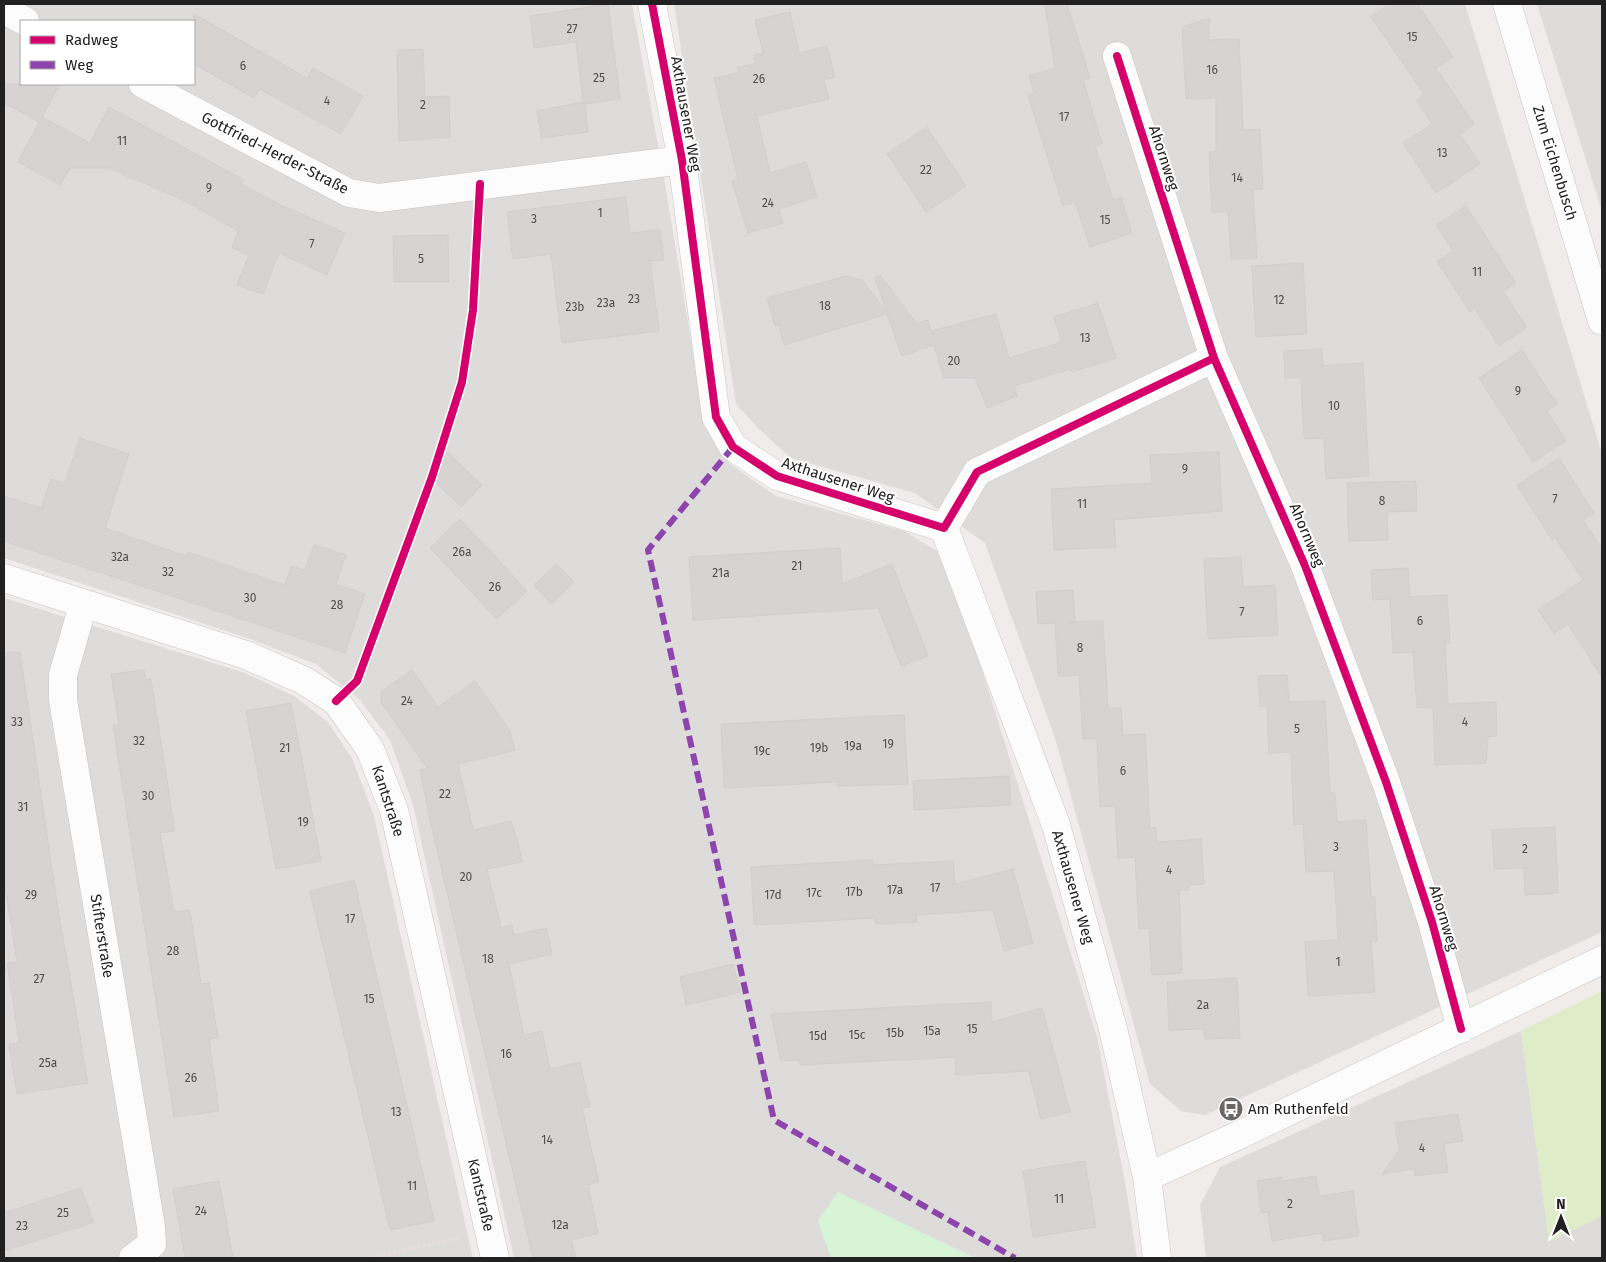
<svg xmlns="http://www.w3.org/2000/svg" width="1606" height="1262" font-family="'Fira Sans',sans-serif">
  <rect width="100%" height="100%" fill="#efece9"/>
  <!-- residential -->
  <path fill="#dedcdb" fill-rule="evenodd" d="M4 4H632L664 178 705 425 730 464 776 496 904 531 942 554 966 619 1097 1037 1125 1182 1137 1258H514L413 805 390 740 360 700 316 664 253 640 4 558ZM21 21H194V84H21Z
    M674 4H1465L1602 454V932L1205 1115 1181 1111 1150 1084 1055 738 985 543 915 493 791 458 758 428 736 404Z
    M1537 4H1602V211Z
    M4 598 245 673 294 696 327 721 352 758 374 816 473 1258H4Z
    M1521 1031 1549 1241 1602 1216V1258H1206L1200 1205 1220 1167Z"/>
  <!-- grass -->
  <path fill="#deecc8" d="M1602 991V1216L1549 1242 1521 1031Z"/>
  <!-- park -->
  <path fill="#d8f4d6" d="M838 1192 975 1258H831L818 1221Z"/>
  <!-- building -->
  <path fill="#d6d3d0" stroke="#d2cecb" d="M608 4 620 99 585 104 588 132 541 138 537 111 583 102 576 42 534 48 530 16Z
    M1045 4H1067L1090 78 1083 80 1102 144 1095 146 1113 200 1121 197 1132 233 1090 247 1075 202 1063 206 1028 95 1034 93 1029 76 1055 68Z
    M1389 4H1417L1453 57 1436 68 1474 124 1460 134 1480 164 1436 193 1403 143 1432 124 1416 100 1424 94 1371 17Z
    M790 12 799 53 827 46 835 77 824 80 829 99 757 116 770 173 806 162 817 197 779 209 783 223 748 233 732 181 738 179 714 78 738 73 737 68 756 63 754 55 763 53 755 20Z
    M194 14 307 78 313 68 363 96 341 134 260 89 254 98 194 64Z
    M1209 18V40L1239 39 1243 130 1260 129 1263 189 1253 190 1257 258 1231 259 1228 211 1212 212 1209 152 1216 151V98L1186 99 1182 27Z
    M423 49 425 97 449 96 450 137 399 141 397 50Z
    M4 84H60L42 117 90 143 109 107 244 180 241 184 281 205 345 233 327 275 279 253 263 294 237 285 249 255 232 248 238 231 185 201 133 178 132 179 111 168H70L60 185 18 162 39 122 4 103Z
    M927 127 966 186 926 212 887 154Z
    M626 197 630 233 660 230 664 260 650 261 659 331 562 343 551 254 513 259 507 212Z
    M1466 206 1516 283 1503 291 1527 327 1499 346 1475 309 1470 312 1437 261 1453 251 1436 225Z
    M448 235 449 282H394L393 236Z
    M1303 263 1307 334 1256 337 1252 266Z
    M880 275 916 323 928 320 931 331 996 314 1009 358 1062 342 1054 317 1098 303 1116 358 1072 372 1071 369 1014 386 1017 396 987 408 975 378H944L934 345 902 356 887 314 784 345 779 325 775 326 767 298 846 276 862 280 887 313 875 278Z
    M1322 349 1323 366 1363 363 1369 476 1326 479 1324 438 1304 439 1301 377 1285 378 1284 351Z
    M1522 350 1557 404 1547 411 1566 441 1533 462 1479 378Z
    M80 438 129 454 105 528 186 556 187 552 285 585 291 566 305 570 314 545 346 555 336 584 365 594 345 653 4 541V496L41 508 51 479 65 483Z
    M445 450 482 485 461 507 434 481Z
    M1219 452 1222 511 1114 520 1116 547 1054 550 1051 489 1152 483 1150 455Z
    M1559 458 1594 513 1583 520 1602 549V677L1568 624 1554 633 1538 610 1583 580 1555 538 1552 540 1517 485Z
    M1416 481 1417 511 1387 512 1388 540 1349 541 1347 483Z
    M460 519 527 591 497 619 430 548Z
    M840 548 842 584 892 564 928 656 901 666 878 608 693 620 689 557Z
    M1241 557 1243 587 1275 585 1278 635 1208 639 1204 559Z
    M556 564 574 582 551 604 534 585Z
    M1408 568 1410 597 1447 595 1450 643H1445L1448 704 1496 702 1497 736 1488 737 1486 763 1435 765 1433 707 1417 708 1413 652 1393 653 1390 599 1373 600 1371 570Z
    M1073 590 1075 622H1069L1103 621 1108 709 1121 708 1123 735 1145 734 1150 828 1156 827 1157 842 1201 839 1204 884 1189 885V890H1179L1182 973 1152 975 1149 928 1139 929 1135 857 1118 858 1115 806 1100 807 1097 739H1083L1079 675 1058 676 1055 623 1038 624 1036 592Z
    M20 652 58 909 88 1083 17 1094 9 1044 19 1042 7 963 17 962 4 880V653Z
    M144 670 146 680 151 679 175 831 160 833 174 912 190 910 201 984 209 983 218 1038 209 1039 219 1111 174 1117 113 725H119L111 674Z
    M412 670 438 707 475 681 510 731 515 750 458 764 473 830 511 821 517 839 522 862 487 869 501 928 512 925 514 935 546 928 552 954 509 964 524 1035 542 1031 550 1069 580 1062 590 1107 582 1108 599 1182 588 1185 598 1233 571 1240 576 1258H533L430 820 420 770 427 768 381 702V692Z
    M1287 675 1289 702 1325 701 1330 793H1335L1337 822 1366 820 1371 897H1375L1377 941H1371L1375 992 1308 996 1305 942 1338 940 1334 871 1306 872 1303 824 1294 825 1291 752 1269 753 1267 706H1260L1258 676Z
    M291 703 321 861 276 869 246 711Z
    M904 715 908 784 838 786 837 782 724 788 721 724Z
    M1009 776 1011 805 914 810 913 781Z
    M1555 827 1558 893 1525 895 1524 868 1494 869 1492 830Z
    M873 860V865L953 861 955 884 1013 869 1033 943 1004 951 993 910 916 915 917 922 876 924 875 918 754 925 751 867Z
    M354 880 434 1221 390 1230 310 891Z
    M733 964 740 992 686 1005 680 977Z
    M1237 978 1240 1038 1205 1039 1204 1029 1169 1030 1167 982Z
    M991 1002 992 1022 1042 1008 1070 1112 1041 1119 1029 1071 956 1075 955 1057 800 1065V1060L781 1061 771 1014Z
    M1458 1114 1463 1141 1444 1144 1448 1172 1415 1176 1414 1169 1382 1174 1399 1151 1395 1123Z
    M1085 1161 1096 1227 1033 1237 1023 1171Z
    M1316 1176 1319 1196 1353 1191 1359 1236 1323 1241 1322 1233 1272 1241 1268 1212 1261 1213 1257 1181 1282 1177 1283 1181Z
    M219 1181 233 1258H185L173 1189Z
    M81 1188 94 1222 4 1251V1213Z"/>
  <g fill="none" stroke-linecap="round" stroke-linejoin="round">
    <defs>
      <path id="minor" d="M652 4 682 160 716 417 733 447 777 476 944 528 977 472 1214 358
        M1507 4 1602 321
        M4 10 25 21
        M1117 56 1214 358 1306 568 1386 782 1432 922 1461 1029
        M143 84 349 193 379 198 682 160
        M944 528 1056 825 1113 1029 1147 1177 1157 1258
        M4 578 246 655 303 680 336 701 370 749 394 810 495 1258
        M83 605 63 675V700L151 1227 152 1244 133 1258
        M1147 1177 1237 1136 1602 960"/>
    </defs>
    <!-- minor casing -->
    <use href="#minor" stroke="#c8c7c5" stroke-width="29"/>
    <!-- path -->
    <path stroke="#ecdbda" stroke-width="3" stroke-dasharray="2.5 2.5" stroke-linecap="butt" d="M369 1258 459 1238"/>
    <!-- minor -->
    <use href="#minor" stroke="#fdfcfc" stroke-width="28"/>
    <!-- quiet -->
    <path stroke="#8e44ad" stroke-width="6" stroke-dasharray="12 6" stroke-linecap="butt" d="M733 447 648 550 774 1120 1015 1258"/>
    <defs>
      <path id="cycleway" d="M652 4 682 160 716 417 733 447 777 476 944 528 977 472 1214 358
        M1117 56 1214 358 1306 568 1386 782 1432 922 1461 1029
        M336 701 357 681 432 477 462 382 473 310 480 184"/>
    </defs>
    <!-- cycleway casing -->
    <use href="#cycleway" stroke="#fff" stroke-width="11"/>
    <!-- cycleway -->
    <use href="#cycleway" stroke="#d6006c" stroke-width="8"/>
  </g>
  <!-- icons -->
  <defs>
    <symbol id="bus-disc" viewBox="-11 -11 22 22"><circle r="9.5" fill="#696867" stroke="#fff"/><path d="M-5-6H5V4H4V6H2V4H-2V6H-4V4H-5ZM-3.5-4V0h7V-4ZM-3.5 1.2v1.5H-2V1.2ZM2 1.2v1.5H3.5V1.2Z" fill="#fff"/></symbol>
  </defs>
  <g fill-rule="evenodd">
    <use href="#bus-disc" x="1217" y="1095" width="28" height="28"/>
  </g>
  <g text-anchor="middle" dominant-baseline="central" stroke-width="4" stroke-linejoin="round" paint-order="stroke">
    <!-- number labels -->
    <g font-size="12" fill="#4e4e4d">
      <text x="572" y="29">27</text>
      <text x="1412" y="37">15</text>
      <text x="243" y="66">6</text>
      <text x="1212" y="70">16</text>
      <text x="599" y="78">25</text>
      <text x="759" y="79">26</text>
      <text x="327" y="101">4</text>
      <text x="423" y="105">2</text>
      <text x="1064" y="117">17</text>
      <text x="122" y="141">11</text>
      <text x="1442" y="153">13</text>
      <text x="926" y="170">22</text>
      <text x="1237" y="178">14</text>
      <text x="209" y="188">9</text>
      <text x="768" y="203">24</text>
      <text x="600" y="213">1</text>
      <text x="534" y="219">3</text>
      <text x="1105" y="220">15</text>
      <text x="312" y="244">7</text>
      <text x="421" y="259">5</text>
      <text x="1477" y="272">11</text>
      <text x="634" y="299">23</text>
      <text x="1279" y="300">12</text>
      <text x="606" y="303">23a</text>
      <text x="825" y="306">18</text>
      <text x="575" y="307">23b</text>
      <text x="1085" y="338">13</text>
      <text x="954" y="361">20</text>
      <text x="1518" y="391">9</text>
      <text x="1334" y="406">10</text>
      <text x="1185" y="469">9</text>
      <text x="1555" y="499">7</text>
      <text x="1382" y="501">8</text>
      <text x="1082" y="504">11</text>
      <text x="462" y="552">26a</text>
      <text x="120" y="557">32a</text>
      <text x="797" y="566">21</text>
      <text x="168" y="572">32</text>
      <text x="721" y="573">21a</text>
      <text x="495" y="587">26</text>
      <text x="250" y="598">30</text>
      <text x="337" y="605">28</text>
      <text x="1242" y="612">7</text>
      <text x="1420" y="621">6</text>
      <text x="1080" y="648">8</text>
      <text x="407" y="701">24</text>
      <text x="17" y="722">33</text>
      <text x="1465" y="722">4</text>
      <text x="1297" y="729">5</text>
      <text x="139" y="741">32</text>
      <text x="888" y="744">19</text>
      <text x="853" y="746">19a</text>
      <text x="285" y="748">21</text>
      <text x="819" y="748">19b</text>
      <text x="762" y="751">19c</text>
      <text x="1123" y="771">6</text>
      <text x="445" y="794">22</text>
      <text x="148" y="796">30</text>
      <text x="23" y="807">31</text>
      <text x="303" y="822">19</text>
      <text x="1336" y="847">3</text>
      <text x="1525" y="849">2</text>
      <text x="1169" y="870">4</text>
      <text x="466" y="877">20</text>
      <text x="935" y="888">17</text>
      <text x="895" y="890">17a</text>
      <text x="854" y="892">17b</text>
      <text x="814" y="893">17c</text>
      <text x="31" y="895">29</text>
      <text x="773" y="895">17d</text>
      <text x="350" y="919">17</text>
      <text x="173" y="951">28</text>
      <text x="488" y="959">18</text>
      <text x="1338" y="962">1</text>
      <text x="39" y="979">27</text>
      <text x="369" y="999">15</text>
      <text x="1203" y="1005">2a</text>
      <text x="972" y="1029">15</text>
      <text x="932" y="1031">15a</text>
      <text x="895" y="1033">15b</text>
      <text x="857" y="1035">15c</text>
      <text x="818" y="1036">15d</text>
      <text x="506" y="1054">16</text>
      <text x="48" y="1063">25a</text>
      <text x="191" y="1078">26</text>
      <text x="396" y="1112">13</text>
      <text x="547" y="1140">14</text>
      <text x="1422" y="1148">4</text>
      <text x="412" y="1186">11</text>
      <text x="1059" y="1199">11</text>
      <text x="1290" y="1204">2</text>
      <text x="201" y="1211">24</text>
      <text x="63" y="1213">25</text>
      <text x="560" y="1225">12a</text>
      <text x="22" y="1226">23</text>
    </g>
    <!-- street labels -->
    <g font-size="15" fill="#212121" stroke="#fff">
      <text transform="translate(686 114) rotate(80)">Axthausener Weg</text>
      <text transform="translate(275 153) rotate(27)">Gottfried-Herder-Straße</text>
      <text transform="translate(1164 158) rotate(72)">Ahornweg</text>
      <text transform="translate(1555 163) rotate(73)">Zum Eichenbusch</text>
      <text transform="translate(838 480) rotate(18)">Axthausener Weg</text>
      <text transform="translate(1307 535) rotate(67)">Ahornweg</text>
      <text transform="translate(388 801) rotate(72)">Kantstraße</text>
      <text transform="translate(1073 887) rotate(74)">Axthausener Weg</text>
      <text transform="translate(1444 918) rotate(73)">Ahornweg</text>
      <text transform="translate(102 936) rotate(81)">Stifterstraße</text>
      <text transform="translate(481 1195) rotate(77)">Kantstraße</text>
    </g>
    <!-- poi labels -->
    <g font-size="15" fill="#212121" stroke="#fff" text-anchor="start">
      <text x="1248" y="1109">Am Ruthenfeld</text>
    </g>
  </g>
  <!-- border -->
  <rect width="1606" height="1262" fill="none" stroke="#212121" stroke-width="10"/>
  <!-- legend -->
  <rect x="20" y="20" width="175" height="65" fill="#ffffff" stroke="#a6a6a6"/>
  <rect x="30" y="36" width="25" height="8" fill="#d6006c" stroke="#a6a6a6"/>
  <text x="65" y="45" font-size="15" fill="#212121">Radweg</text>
  <rect x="30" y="61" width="25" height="8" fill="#8e44ad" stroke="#a6a6a6"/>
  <text x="65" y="70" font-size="15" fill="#212121">Weg</text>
  <!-- north arrow -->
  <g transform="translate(1561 1217)" stroke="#ffffff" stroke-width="4" paint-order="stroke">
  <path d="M0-4L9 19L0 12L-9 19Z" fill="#212121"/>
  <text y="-8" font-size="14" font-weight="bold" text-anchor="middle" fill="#212121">N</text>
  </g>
</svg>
